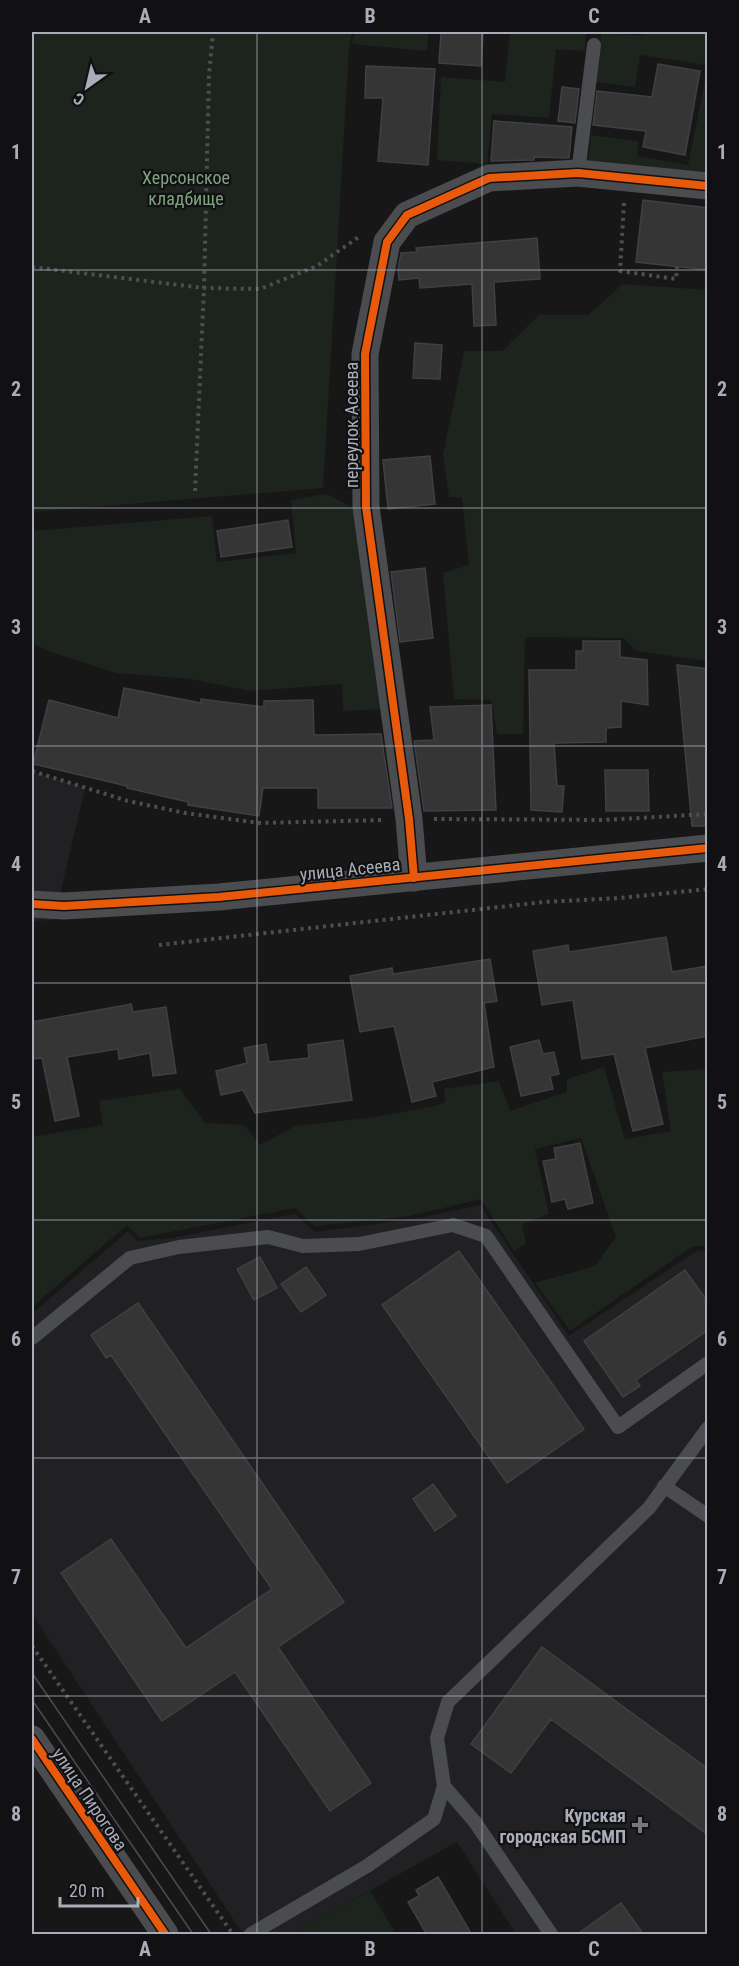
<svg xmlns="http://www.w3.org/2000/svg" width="739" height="1966" font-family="'Roboto Condensed',sans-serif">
  <rect width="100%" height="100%" fill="#171717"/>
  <!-- built -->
  <path fill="#212123" d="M32 771 85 788 54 920 32 921Z
    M480 1205 569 1336 698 1250 707 1252V1934H516L457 1842 292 1934H243L32 1614V1314L128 1231 137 1241 172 1238 295 1214 315 1232 420 1218Z"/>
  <!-- green -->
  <path fill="#1d241e" d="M32 32H352L349 49 323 488 32 512Z
    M355 32H429L427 51 352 44Z
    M510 32H586L585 51 556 49 549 118 492 114 487 164 437 160 441 77 505 82Z
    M644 32H707V65L640 55 635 87 596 82 601 34 644 35Z
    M707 71V177L588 162 591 135 638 141 637 156 688 165Z
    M623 284 707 290V661L637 651 623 638 525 637 523 734H497L491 700 454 699 443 573 469 565 462 498 449 497 443 455 464 351H502L539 315H588Z
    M327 494 360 512 383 709 343 711 342 684 250 691 191 679 116 673 48 651 32 643V531L212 516 217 562 296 553 291 500Z
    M604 1067 625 1139 671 1131 662 1072 707 1069V1246H693L570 1331 535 1283 595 1266 616 1237 581 1138 535 1149 549 1214 522 1224 526 1243 514 1251 481 1199 410 1216 314 1226 295 1208 139 1238 127 1225 32 1307V1137L103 1125 99 1101 180 1089 205 1123 244 1125 260 1145 295 1126 369 1118 436 1106 445 1102 444 1089 499 1081 510 1111 567 1092V1079Z
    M370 1891 396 1934H292Z"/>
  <!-- building -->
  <path fill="#353536" stroke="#3f4043" stroke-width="1.5" d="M441 32H483L481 66 439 63Z
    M658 64 700 71 685 155 643 147 646 131 593 125 597 91 652 97Z
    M366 66 435 69 428 165 378 161 383 98H365Z
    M562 87 579 89 575 123 558 121Z
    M494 121 572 127 569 158 534 157V160L491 161Z
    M643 200 708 208V270L636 262Z
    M537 238 540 279 494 282 496 325 474 326 472 284 420 288 419 278 399 280 398 269 401 253 417 252 416 248Z
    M415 343 442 345 440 379 413 378Z
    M430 456 435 504 388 509 383 460Z
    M288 520 292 547 221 557 217 531Z
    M425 568 433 638 400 642 391 572Z
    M583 641H620V657L647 660 648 705 621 701V727L606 728V742L554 743 557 786H564L562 812 531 810 529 670H576V651H583Z
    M677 665 708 669V826H692Z
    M124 688 201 703V699L264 707V701L313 700 314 735 381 734 392 808H318V788H263L259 816 188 805V802L127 788V786L33 764 49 700 118 718Z
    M491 705 496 810 424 811 414 741 434 740 430 707Z
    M605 770H648L649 811H606Z
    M666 937 672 972 708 966V1036L645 1048 663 1124 633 1131 614 1054 582 1059 573 1000 542 1005 533 951 568 945 569 952Z
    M490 959 497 1001 484 1003 494 1067 432 1082 436 1096 412 1102 394 1026 360 1032 350 976 392 968 393 974Z
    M131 1004 133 1012 166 1007 176 1073 153 1076 150 1053 119 1059 118 1049 67 1057 79 1116 55 1121 42 1058 32 1059V1022Z
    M343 1040 352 1100 255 1113 243 1090 221 1095 216 1071 247 1063 244 1048 266 1044 269 1062 309 1058 308 1045Z
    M539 1040 543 1054 554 1052 559 1074 550 1076 553 1089 521 1096 510 1047Z
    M580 1143 593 1203 568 1209 565 1199 552 1202 543 1161 556 1159 554 1148Z
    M459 1251 584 1429 507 1483 382 1305Z
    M260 1257 277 1288 254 1300 237 1269Z
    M306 1267 326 1295 301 1312 281 1284Z
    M685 1270 708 1302V1330L636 1380 640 1386 623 1397 584 1341Z
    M138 1303 344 1602 278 1647 371 1783 330 1811 235 1672 162 1721 61 1573 111 1539 186 1648 272 1589 111 1355 106 1358 91 1335Z
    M433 1484 456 1516 435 1531 413 1499Z
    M542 1647 708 1769V1835L551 1719 511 1773 471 1744Z
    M438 1877 472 1935H427L408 1902 419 1896 416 1890Z
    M621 1903 644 1935H576Z"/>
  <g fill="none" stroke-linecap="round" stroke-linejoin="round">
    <!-- path -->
    <path stroke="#4d4e52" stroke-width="4" stroke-dasharray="3 4.5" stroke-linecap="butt" d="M624 203 620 271 676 279 677 267
      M32 267 204 288 260 289 317 266 360 236
      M195 491 204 288 209 75 213 32
      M32 771 128 801 185 813 260 823 384 820
      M434 819 604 820 708 814
      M159 945 544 902 620 898 708 889
      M32 1646 232 1933"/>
    <!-- service -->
    <path stroke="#4b4c50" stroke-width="14" d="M578 173 594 45
      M32 1338 130 1258 179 1247 268 1237 303 1246 359 1244 453 1225 486 1236 618 1427 708 1363
      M664 1486 708 1516
      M251 1934 367 1866 434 1819 444 1786
      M551 1934 475 1822 444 1786 437 1738 448 1702 649 1508 708 1428"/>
    <!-- minor -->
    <path stroke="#4b4c50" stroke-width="27" d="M414 878 409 819 366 507 365 354 387 242 407 215 489 178 578 173 708 186
      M32 904 64 906 219 897 708 848
      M32 1739 165 1934"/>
    <!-- tram -->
    <path stroke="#4b4c4f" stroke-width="1.5" d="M32 1673 211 1934
      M32 1700 193 1934"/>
    <defs>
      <path id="cycleway" d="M414 878 409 819 366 507 365 354 387 242 407 215 489 178 578 173 708 186
        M32 904 64 906 219 897 708 848
        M32 1739 165 1934"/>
    </defs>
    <!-- cycleway casing -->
    <use href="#cycleway" stroke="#111113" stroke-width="11"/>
    <!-- cycleway -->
    <use href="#cycleway" stroke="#e8590c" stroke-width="8"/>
  </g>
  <!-- grid -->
  <path fill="none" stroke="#a8adb8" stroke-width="1.5" stroke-opacity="0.55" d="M257 32V1934M482 32V1934M32 270H708M32 508H708M32 746H708M32 983H708M32 1220H708M32 1458H708M32 1696H708"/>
  <!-- markers -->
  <path fill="#757880" stroke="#111113" stroke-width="2" d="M637 1816h6v6h6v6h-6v6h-6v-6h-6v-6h6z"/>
  <g text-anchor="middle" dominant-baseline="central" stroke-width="4.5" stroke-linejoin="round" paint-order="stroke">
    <!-- park labels -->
    <g font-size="18" fill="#7fa381" stroke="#111113">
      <text x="186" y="177">Херсонское<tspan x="186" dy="21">кладбище</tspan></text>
    </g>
    <!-- street labels -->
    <g font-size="18" fill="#a8adb8" stroke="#111113">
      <text transform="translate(351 425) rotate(-90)">переулок Асеева</text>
      <text transform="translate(350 869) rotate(-6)">улица Асеева</text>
      <text transform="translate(90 1799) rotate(56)">улица Пирогова</text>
    </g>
    <!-- poi labels -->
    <g font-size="18" font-weight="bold" fill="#a8adb8" stroke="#111113" text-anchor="end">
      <text x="626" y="1815">Курская<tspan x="626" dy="21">городская БСМП</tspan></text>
    </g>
  </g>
  <!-- border -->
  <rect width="739" height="1966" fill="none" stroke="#111113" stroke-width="66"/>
  <!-- north arrow -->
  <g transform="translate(87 87) rotate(214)" stroke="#111113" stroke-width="4.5" paint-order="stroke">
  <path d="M0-4.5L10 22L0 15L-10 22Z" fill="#a8adb8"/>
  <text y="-9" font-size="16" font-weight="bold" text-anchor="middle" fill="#a8adb8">С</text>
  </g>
  <!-- scale -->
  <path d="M60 1897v9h78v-9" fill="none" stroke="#a8adb8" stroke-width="3"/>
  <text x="69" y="1897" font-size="18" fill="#a8adb8" stroke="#111113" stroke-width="4.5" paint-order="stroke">20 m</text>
  <rect x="33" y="33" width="673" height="1900" fill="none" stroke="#a8adb8" stroke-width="2"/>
  <g font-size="20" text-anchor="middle" font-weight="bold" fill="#a8adb8">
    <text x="145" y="23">A</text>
    <text x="370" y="23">B</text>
    <text x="594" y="23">C</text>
    <text x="16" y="159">1</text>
    <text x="722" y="159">1</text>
    <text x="16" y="396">2</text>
    <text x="722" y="396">2</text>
    <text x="16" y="634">3</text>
    <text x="722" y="634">3</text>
    <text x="16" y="871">4</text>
    <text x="722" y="871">4</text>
    <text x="16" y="1109">5</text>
    <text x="722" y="1109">5</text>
    <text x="16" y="1346">6</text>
    <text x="722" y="1346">6</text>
    <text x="16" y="1584">7</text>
    <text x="722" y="1584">7</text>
    <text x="16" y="1821">8</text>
    <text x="722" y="1821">8</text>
    <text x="145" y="1956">A</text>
    <text x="370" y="1956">B</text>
    <text x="594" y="1956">C</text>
  </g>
</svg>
